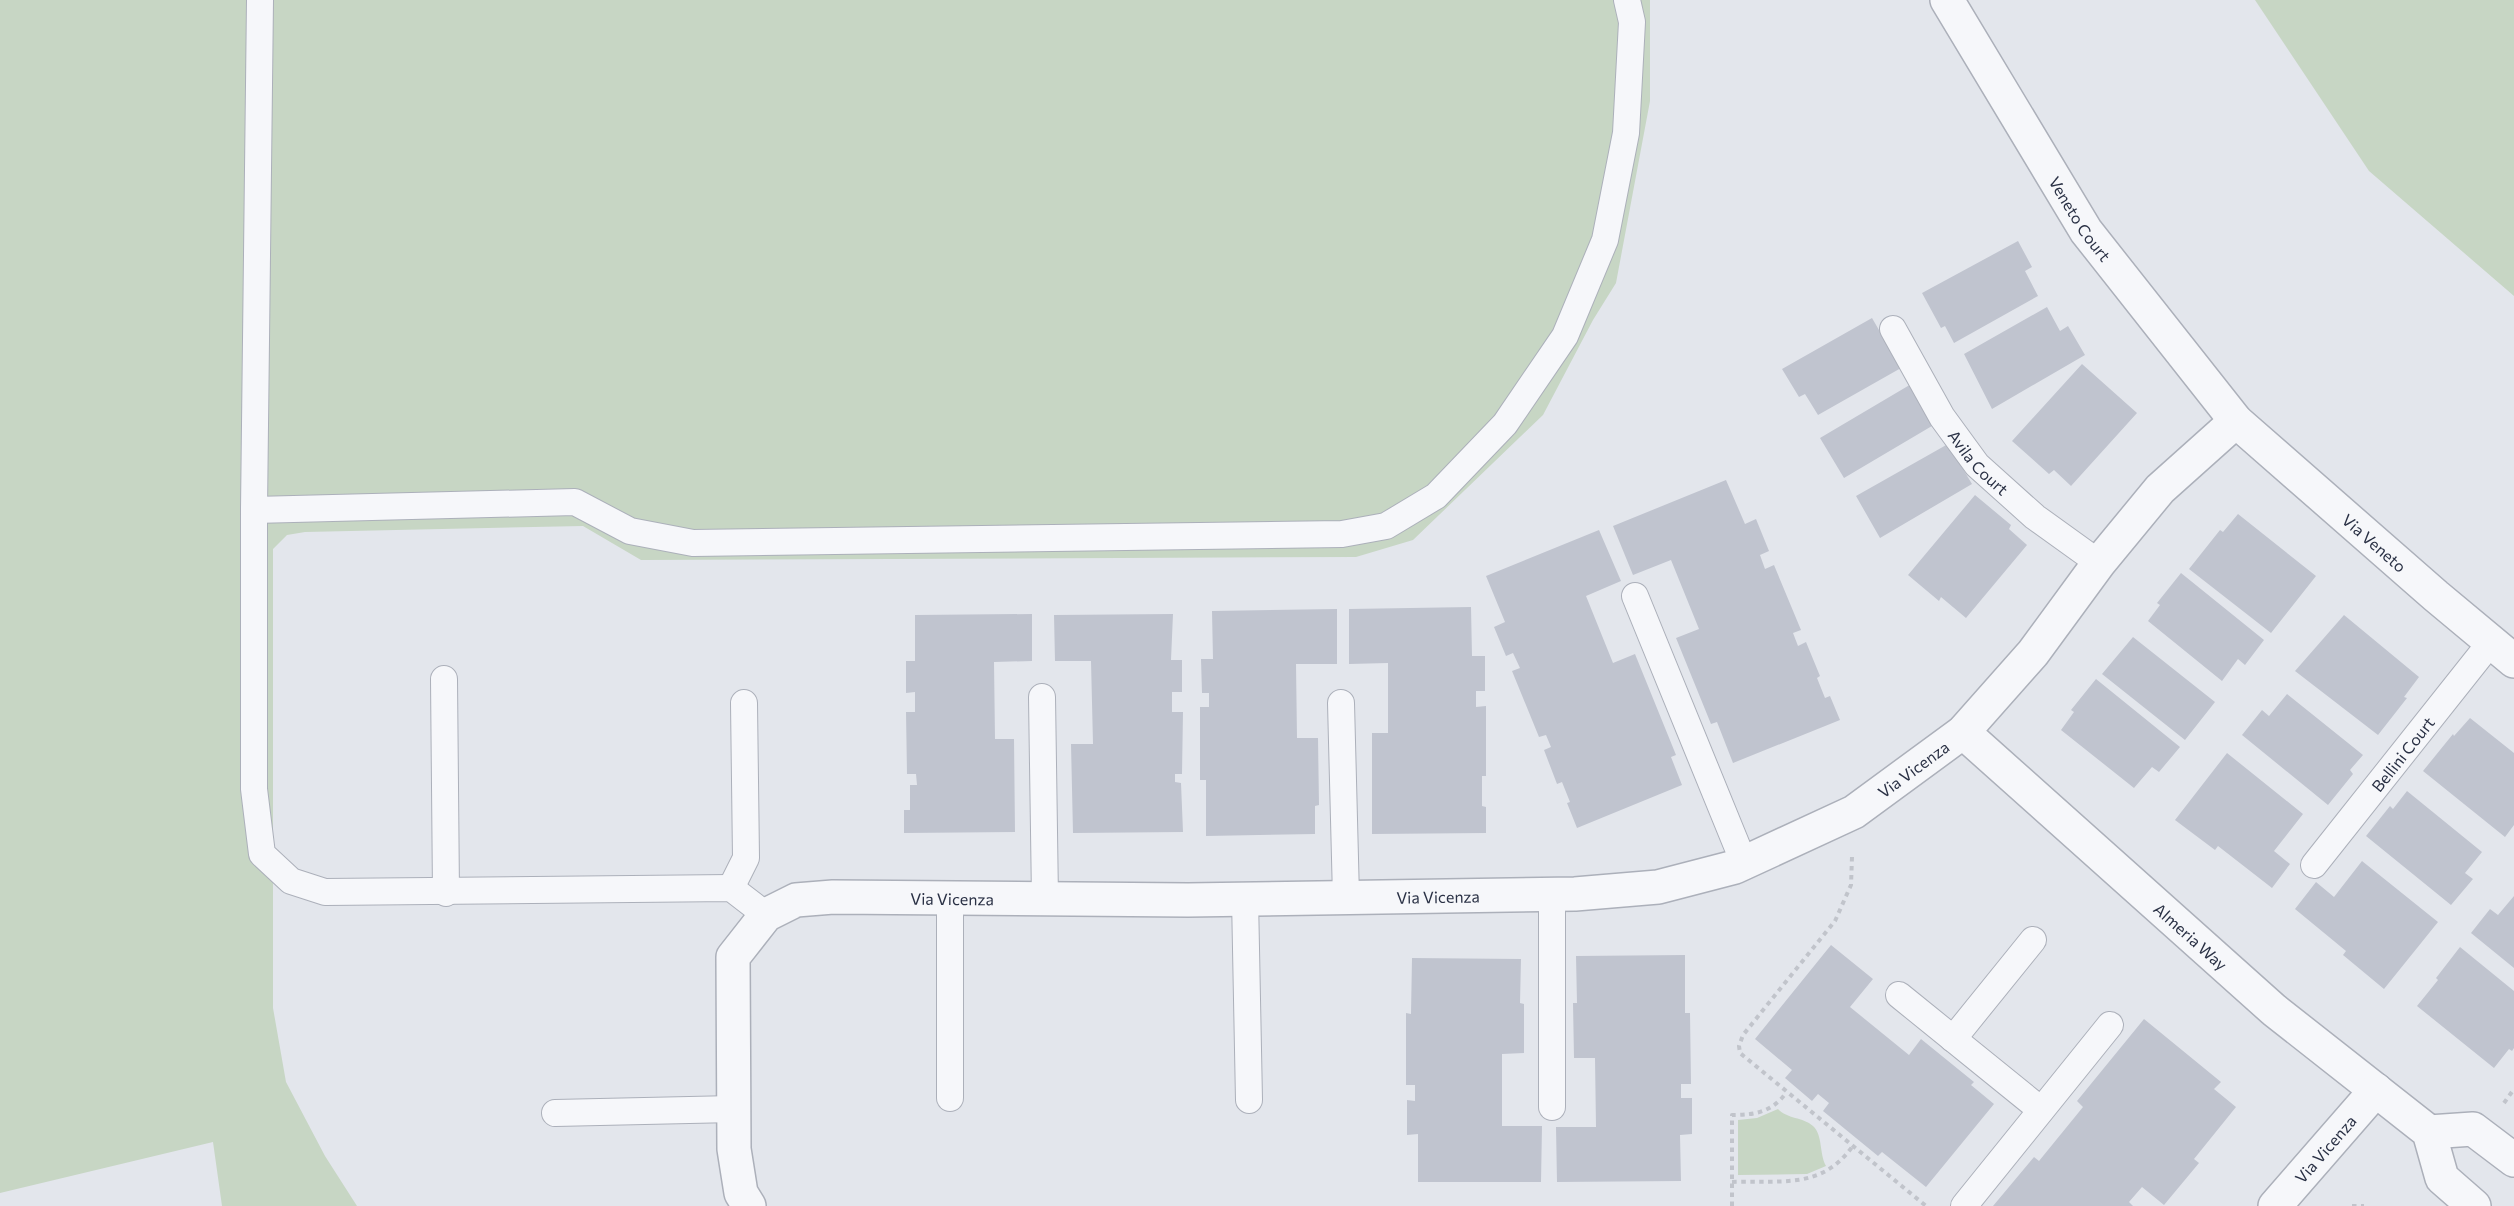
<svg xmlns="http://www.w3.org/2000/svg" width="2514" height="1206" font-family="Commissioner,sans-serif">
  <rect width="100%" height="100%" fill="#e3e6ec"/>
  <!-- green -->
  <path fill="#c7d6c4" d="M0 0H1650V101L1616 283 1593 320 1543 415 1413 540 1356 557 641 560 583 526 305 532 287 535 273 549V1008L286 1082 325 1156 357 1206H222L213 1142 0 1193Z
    M2255 0H2514V296L2369 171Z
    M1778 1109C1787 1119 1803 1117 1813 1126 1823 1135 1819 1153 1826 1166L1807 1174 1738 1175V1120L1757 1118Z"/>
  <!-- building -->
  <path fill="#c0c4cf" d="M2018 241 2032 267 2025 271 2038 296 1954 343 1945 326 1941 328 1922 293Z
    M2047 307 2060 331 2068 326 2085 355 1992 409 1964 354Z
    M1872 318 1901 368 1818 415 1805 394 1799 397 1782 369Z
    M2082 364 2137 413 2071 486 2054 470 2049 474 2012 441Z
    M1913 383 1937 423 1844 478 1820 438Z
    M1948 444 1972 484 1880 538 1856 496Z
    M1726 480 1745 524 1756 519 1769 551 1760 555 1765 569 1774 565 1801 630 1793 633 1798 646 1806 642 1820 676 1817 678 1825 698 1830 696 1840 720 1733 763 1717 722 1711 724 1676 638 1699 629 1671 560 1633 575 1613 526Z
    M1975 495 2011 525 2009 529 2027 545 1966 618 1941 597 1939 601 1908 575Z
    M2238 514 2316 576 2271 633 2189 569 2220 530 2223 532Z
    M1599 530 1621 581 1586 596 1613 663 1635 654 1676 755 1671 757 1682 785 1577 828 1567 803 1570 802 1562 782 1557 784 1544 750 1551 747 1546 735 1539 737 1512 671 1520 668 1513 653 1506 656 1494 627 1505 622 1486 576Z
    M2181 573 2264 640 2245 665 2238 659 2222 681 2148 621 2160 605 2157 603Z
    M1471 607 1472 656H1485V691H1476V707L1486 706V776H1482V806L1486 807V833L1372 834V733H1388V663L1349 664V609Z
    M1337 609V664H1296L1297 738H1318L1319 805 1315 806V834L1206 836V780H1200V707H1209V693H1202L1201 659H1213L1212 611Z
    M1032 614V661L994 662 995 739H1014L1015 832 904 833V810H910V785H917L916 774H907L906 712H915V692L906 693V661H915V615Z
    M1173 614 1171 660H1182V692H1172V712H1183L1182 774H1175V782L1181 783 1183 832 1073 833 1071 744H1093L1091 661H1055L1054 615Z
    M2344 615 2419 677 2404 697 2407 698 2378 735 2295 671Z
    M2133 637 2215 702 2185 740 2102 674Z
    M2096 679 2180 747 2159 772 2152 767 2134 788 2061 730 2074 712 2071 710Z
    M2287 694 2363 755 2350 770 2353 774 2328 805 2242 735 2262 710 2269 716Z
    M2470 718 2514 753V825L2505 837 2423 771 2453 734 2454 736Z
    M2227 753 2303 814 2274 851 2290 864 2272 888 2218 846 2215 850 2175 820Z
    M2407 791 2482 852 2465 873 2473 879 2451 905 2366 836 2390 806 2393 809Z
    M2362 861 2438 922 2384 989 2343 955 2346 951 2295 909 2316 882 2334 897Z
    M2514 896V968L2471 933 2490 909 2498 915Z
    M1831 945 1873 979 1850 1007 1909 1055 1921 1039 1974 1082 1971 1085 1994 1104 1926 1187 1882 1152 1878 1156 1823 1111 1829 1103 1818 1094 1812 1101 1785 1078 1792 1070 1755 1039Z
    M2460 947 2514 991V1048L2512 1051 2509 1049 2494 1068 2417 1006 2438 980 2436 978Z
    M1685 955V1013H1690L1691 1084H1681V1098H1692V1134L1680 1135 1681 1181 1557 1182 1556 1127H1596L1595 1058H1574L1573 1003H1577L1576 956Z
    M1412 958 1521 959 1520 1003 1524 1004V1053L1502 1054V1126H1542L1541 1182H1418V1134L1407 1135V1100L1415 1101V1085H1406V1013L1411 1014Z
    M2144 1019 2221 1082 2214 1089 2236 1107 2194 1159 2199 1163 2164 1205 2142 1187 2129 1202 2133 1206H1993L2034 1157 2039 1161 2083 1107 2077 1101Z"/>
  <g fill="none" stroke-linecap="round" stroke-linejoin="round">
    <defs>
      <g id="lane">
        <path d="M260 0 254 510V789L262 854 291 881 325 892 731 888 766 915"/>
        <path id="s1" d="M1893 329 1942 417 1977 465 2035 517 2099 563"/>
        <path d="M254 510 575 502 630 531 693 543 1342 534 1386 526 1436 496 1505 424 1565 336 1605 240 1626 133 1632 22 1627 0"/>
        <path d="M1635 596 1744 863"/>
        <path d="M444 679 446 893"/>
        <path d="M1042 697 1045 898"/>
        <path d="M1341 703 1346 897"/>
        <path id="s2" d="M2314 865 2491 642"/>
        <path d="M731 888 746 858 744 703"/>
        <path d="M1552 895V1107"/>
        <path d="M1245 898 1249 1100"/>
        <path d="M1899 995 2041 1110"/>
        <path d="M1953 1039 2033 940"/>
        <path d="M950 1098V898"/>
        <path d="M555 1113 734 1109"/>
        <path d="M1964 1206 2110 1025"/>
      </g>
      <g id="street">
        <path id="s3" d="M1947 0 2086 231 2236 421 2436 596 2514 661"/>
        <path id="s4" d="M1963 732 2274 1010 2429 1132 2442 1178 2474 1206"/>
        <path d="M2429 1132 2473 1129 2514 1160"/>
        <path id="s5" d="M749 1206 741 1193 734 1149 733 957 766 915 796 900 833 897 1188 900 1575 894 1658 887 1735 867 1854 812 1963 732 2033 653 2099 563 2160 489 2236 421"/>
        <path id="s6" d="M2275 1206 2376 1090"/>
      </g>
    </defs>
    <!-- lane casing -->
    <use href="#lane" stroke="#acb0ba" stroke-width="28"/>
    <!-- street casing -->
    <use href="#street" stroke="#acb0ba" stroke-width="36"/>
    <!-- path -->
    <path stroke="#c1c4cb" stroke-width="4" stroke-dasharray="4.5 4.5" stroke-linecap="butt" d="M1852 857 1851 885 1835 921 1743 1035 1739 1046 1740 1053 1926 1206
      M2504 1103 2514 1089
      M1732 1182C1780 1180 1821 1190 1852 1147
      M1732 1206V1115C1755 1115 1772 1112 1786 1093
      M2352 1206H2364"/>
    <!-- lane -->
    <use href="#lane" stroke="#f6f7fa" stroke-width="26"/>
    <!-- street -->
    <use href="#street" stroke="#f6f7fa" stroke-width="33"/>
  </g>
  <g text-anchor="middle" dominant-baseline="central" stroke-width="4.5" stroke-linejoin="round" paint-order="stroke">
    <!-- street labels -->
    <g font-size="16" fill="#2a3145" stroke="#f3f5f9">
      <text stroke="none"><textPath href="#s3" startOffset="256">Veneto Court</textPath></text>
      <text stroke="none"><textPath href="#s1" startOffset="159">Avila Court</textPath></text>
      <text stroke="none"><textPath href="#s3" startOffset="696">Via Veneto</textPath></text>
      <text stroke="none"><textPath href="#s2" startOffset="142">Bellini Court</textPath></text>
      <text stroke="none"><textPath href="#s5" startOffset="1485">Via Vicenza</textPath></text>
      <text stroke="none"><textPath href="#s5" startOffset="981">Via Vicenza</textPath></text>
      <text stroke="none"><textPath href="#s5" startOffset="495">Via Vicenza</textPath></text>
      <text stroke="none"><textPath href="#s4" startOffset="306">Almeria Way</textPath></text>
      <text stroke="none"><textPath href="#s6" startOffset="76">Via Vicenza</textPath></text>
    </g>
  </g>
</svg>
